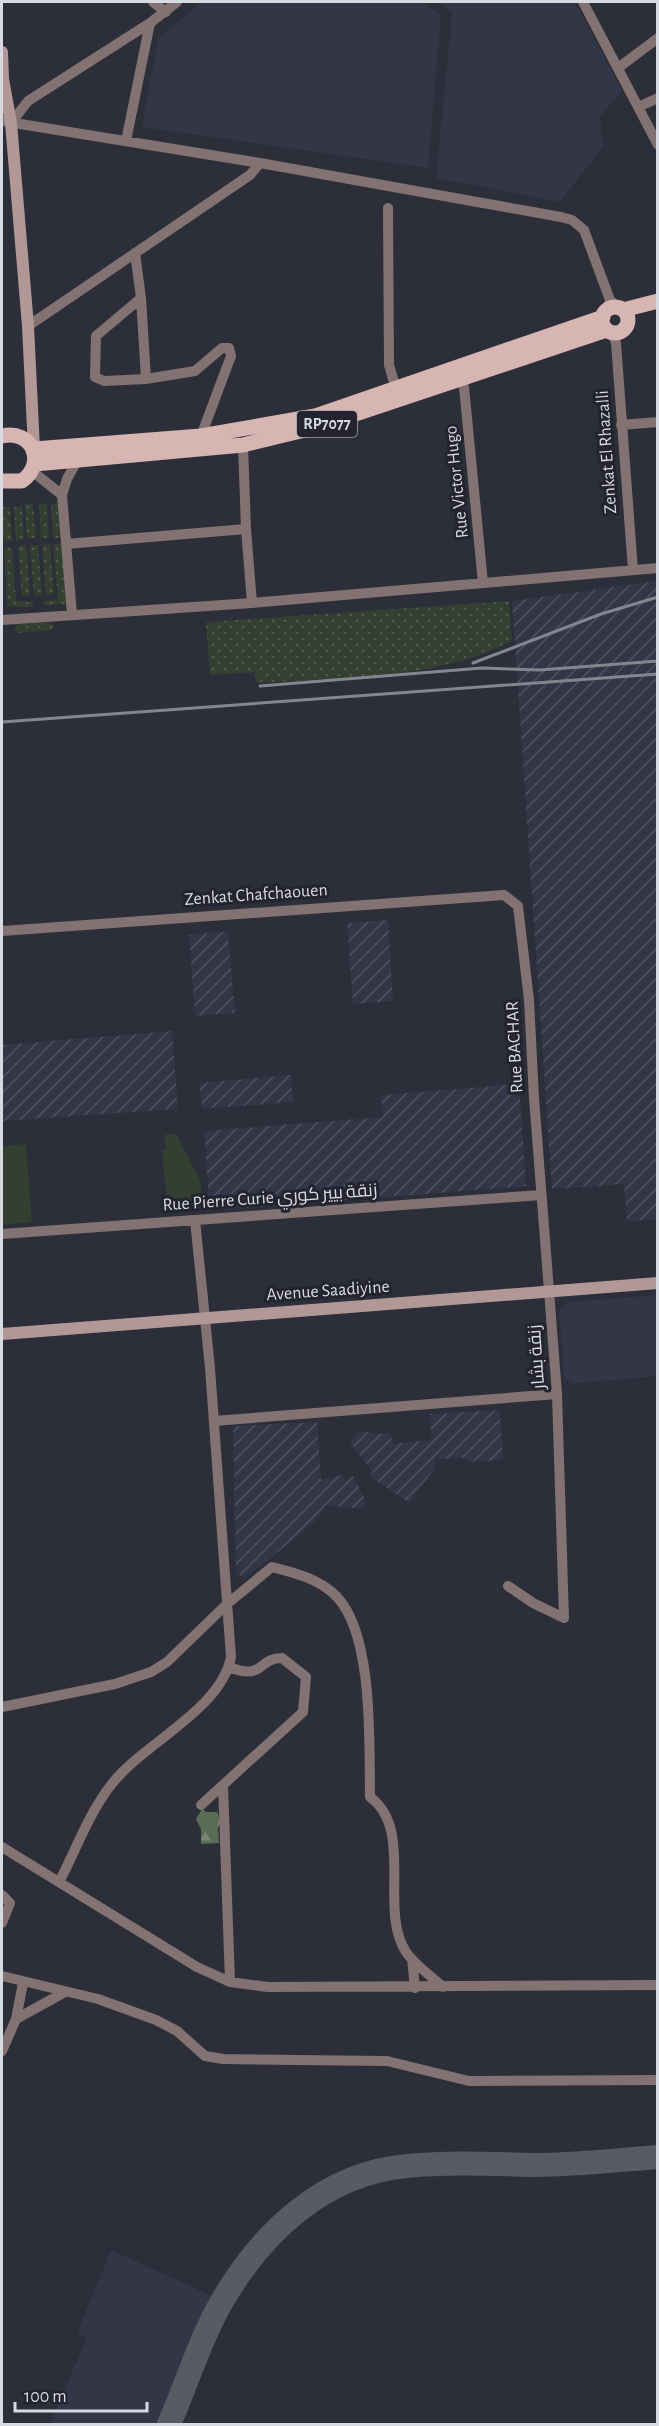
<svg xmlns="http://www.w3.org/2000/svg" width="659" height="2426" font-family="'Alegreya Sans',Cairo,sans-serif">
  <defs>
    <pattern id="industrial-furrows" width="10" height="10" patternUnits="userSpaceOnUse" patternTransform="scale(1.5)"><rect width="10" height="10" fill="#333647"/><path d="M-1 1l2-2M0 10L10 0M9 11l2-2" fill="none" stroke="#505261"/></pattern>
    <pattern id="grass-dots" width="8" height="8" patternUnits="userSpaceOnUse" patternTransform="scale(1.5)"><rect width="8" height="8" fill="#333f30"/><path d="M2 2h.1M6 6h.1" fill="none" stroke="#505a4e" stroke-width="1.8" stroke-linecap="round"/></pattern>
    <pattern id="forest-firs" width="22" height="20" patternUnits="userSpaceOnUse" patternTransform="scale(1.5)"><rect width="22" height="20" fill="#5a6d54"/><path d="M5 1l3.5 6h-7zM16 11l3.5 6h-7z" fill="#798874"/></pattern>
  </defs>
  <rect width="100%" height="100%" fill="#2c2e39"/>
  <!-- built -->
  <path fill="#333647" d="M201 2H424L441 15 428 168 142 127 158 39Z
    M439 2H575L622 91 600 117 603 147 560 202 436 178 452 13Z
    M657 1295V1376L571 1384 564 1375 559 1312 568 1302Z
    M111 2250 230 2304 178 2424H50L87 2337 77 2333Z"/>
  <!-- industrial -->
  <path fill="url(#industrial-furrows)" d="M657 581 658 1219 627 1221 624 1184 552 1189 512 601Z
    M388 920 393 1001 353 1004 347 923Z
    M228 931 235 1013 195 1016 189 935Z
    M172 1031 178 1109 2 1121V1045Z
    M291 1075 293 1102 202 1109 199 1083Z
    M519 1084 526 1186 221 1210 209 1200 204 1131 383 1117 381 1095Z
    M500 1410 503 1460 468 1462 465 1458 435 1459V1468L409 1503 370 1476 373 1472 350 1443 358 1430 375 1434 390 1433 393 1444 431 1440 430 1414Z
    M317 1422 321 1480 343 1475 345 1480 353 1476 366 1501 362 1509 325 1505 323 1512 312 1524 246 1578 236 1574 233 1426Z"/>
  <!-- grass -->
  <path fill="url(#grass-dots)" d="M47 503 49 538H41L39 504Z
    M59 503 61 538H53L51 504Z
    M25 504H33L36 538H27Z
    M22 506 24 540 16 541 14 507Z
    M2 507H10L12 541 4 542Z
    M50 544 54 594 46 595 42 545Z
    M53 544H63L69 604 44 605 43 601 58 599Z
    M26 545 30 595 22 596 18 546Z
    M30 545H38L42 595 34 596Z
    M12 547 16 601 33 602V607L7 606 4 548Z
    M509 601 512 641C434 681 341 677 256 683L255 672 210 675 206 622Z
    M49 622 54 626 51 630 18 633 14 630 18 624Z"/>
  <!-- forest -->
  <path fill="url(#forest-firs)" d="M202 1809 206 1812H217L221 1821 218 1828 219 1843 201 1844V1829L196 1819Z"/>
  <!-- park -->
  <path fill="#333f30" d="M176 1134 200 1180 203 1208 168 1211 162 1150H166L164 1135Z
    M26 1144 32 1222 2 1225V1146Z"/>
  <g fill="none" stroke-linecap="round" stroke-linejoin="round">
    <!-- taxiway -->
    <path stroke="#585a64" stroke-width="24" d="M169 2424C186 2386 200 2339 221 2303 261 2233 324 2173 407 2166 450 2162 492 2164 535 2165 576 2165 617 2160 658 2157"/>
    <!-- minor -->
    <path stroke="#827271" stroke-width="10" d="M153 2 166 12
      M583 2 658 145
      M618 68 658 38
      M638 107 658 98
      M2 121 260 163 561 217 572 220 584 230 610 300
      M11 123 28 101 150 23 177 2
      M126 141 150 23
      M388 208 389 365 396 389
      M135 253 141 298 146 379
      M141 298 96 336 95 377 104 381 146 379 195 371 222 348H229L231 356 201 436
      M607 310 610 300 618 308
      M28 326 250 175 260 163
      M612 333 616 343 633 570
      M460 379 464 387 483 583
      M621 425 658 422
      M243 445 246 529 252 603
      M32 471 62 495 72 614
      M62 495 67 479 78 459
      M66 544 246 529
      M2 620 252 603 658 568
      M2 931 504 895 518 906 529 1000 534 1098 557 1394 564 1618 533 1603 508 1586
      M2 1234 541 1195
      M214 1421 557 1394
      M2 1707 115 1684 151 1672 167 1662 227 1604 272 1567C295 1573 320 1579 337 1597 374 1636 369 1746 370 1797 415 1830 378 1909 406 1952 415 1965 431 1976 443 1987
      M223 1785 230 1982
      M201 1805 303 1712 306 1677 282 1658C257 1658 265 1681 229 1667
      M2 1847 197 1967 230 1982 268 1987 658 1985
      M59 1882C76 1850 89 1813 111 1785 143 1743 221 1710 231 1657L210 1368 195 1220
      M2 1895 10 1903 2 1923
      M412 1959 415 1988
      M2 1976 98 1999 156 2020 177 2031 205 2056 223 2059 387 2061 469 2081 658 2080
      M16 2019 65 1992
      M2 2051 16 2019 23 1983"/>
    <!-- secondary -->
    <path stroke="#b19896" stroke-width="12" d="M2 52 3 79 11 123 28 326 34 449
      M2 1334 658 1283"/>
    <!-- primary -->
    <path stroke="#d6b5b2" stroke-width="15" d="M602 320a13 13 0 1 1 26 0a13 13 0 1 1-26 0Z
      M623 310 658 301
      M2 436C32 429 47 463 22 481H2
      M34 449 201 436 315 416 603 317
      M35 464 243 445 317 427 607 330"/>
    <!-- rail -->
    <path stroke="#84868f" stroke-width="3" d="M473 663 601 614 658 597
      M260 686 482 668 540 670 658 661
      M2 722 658 674"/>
  </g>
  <g text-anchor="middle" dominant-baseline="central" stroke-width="6" stroke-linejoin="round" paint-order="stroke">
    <!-- shield labels -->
    <rect fill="#23242f" stroke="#a2a3ac" stroke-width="1.5" x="297" y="411" width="60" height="26" rx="4.5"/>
    <g font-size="16" font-weight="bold" fill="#d8dae1">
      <text x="327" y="424">RP7077</text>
    </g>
    <!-- street labels -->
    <g font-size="18" fill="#d8dae1" stroke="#23242f">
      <text transform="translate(607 452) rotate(-94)">Zenkat El Rhazalli</text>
      <text transform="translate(457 482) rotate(-96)">Rue Victor Hugo</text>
      <text transform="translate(256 895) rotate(-4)">Zenkat Chafchaouen</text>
      <text transform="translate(515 1047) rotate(-93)">Rue BACHAR</text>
      <text transform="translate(270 1198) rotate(-4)">Rue Pierre Curie زنقة بيير كوري</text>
      <text transform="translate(328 1291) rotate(-4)">Avenue Saadiyine</text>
      <text transform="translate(537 1357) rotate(-94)">زنقة بشار</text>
    </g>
  </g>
  <!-- border -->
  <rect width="659" height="2426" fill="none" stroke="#d8dae1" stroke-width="6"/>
  <!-- scale -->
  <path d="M15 2402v9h132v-9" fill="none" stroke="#d8dae1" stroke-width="3"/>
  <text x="24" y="2402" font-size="18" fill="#d8dae1" stroke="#23242f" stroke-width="4.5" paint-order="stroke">100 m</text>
</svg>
